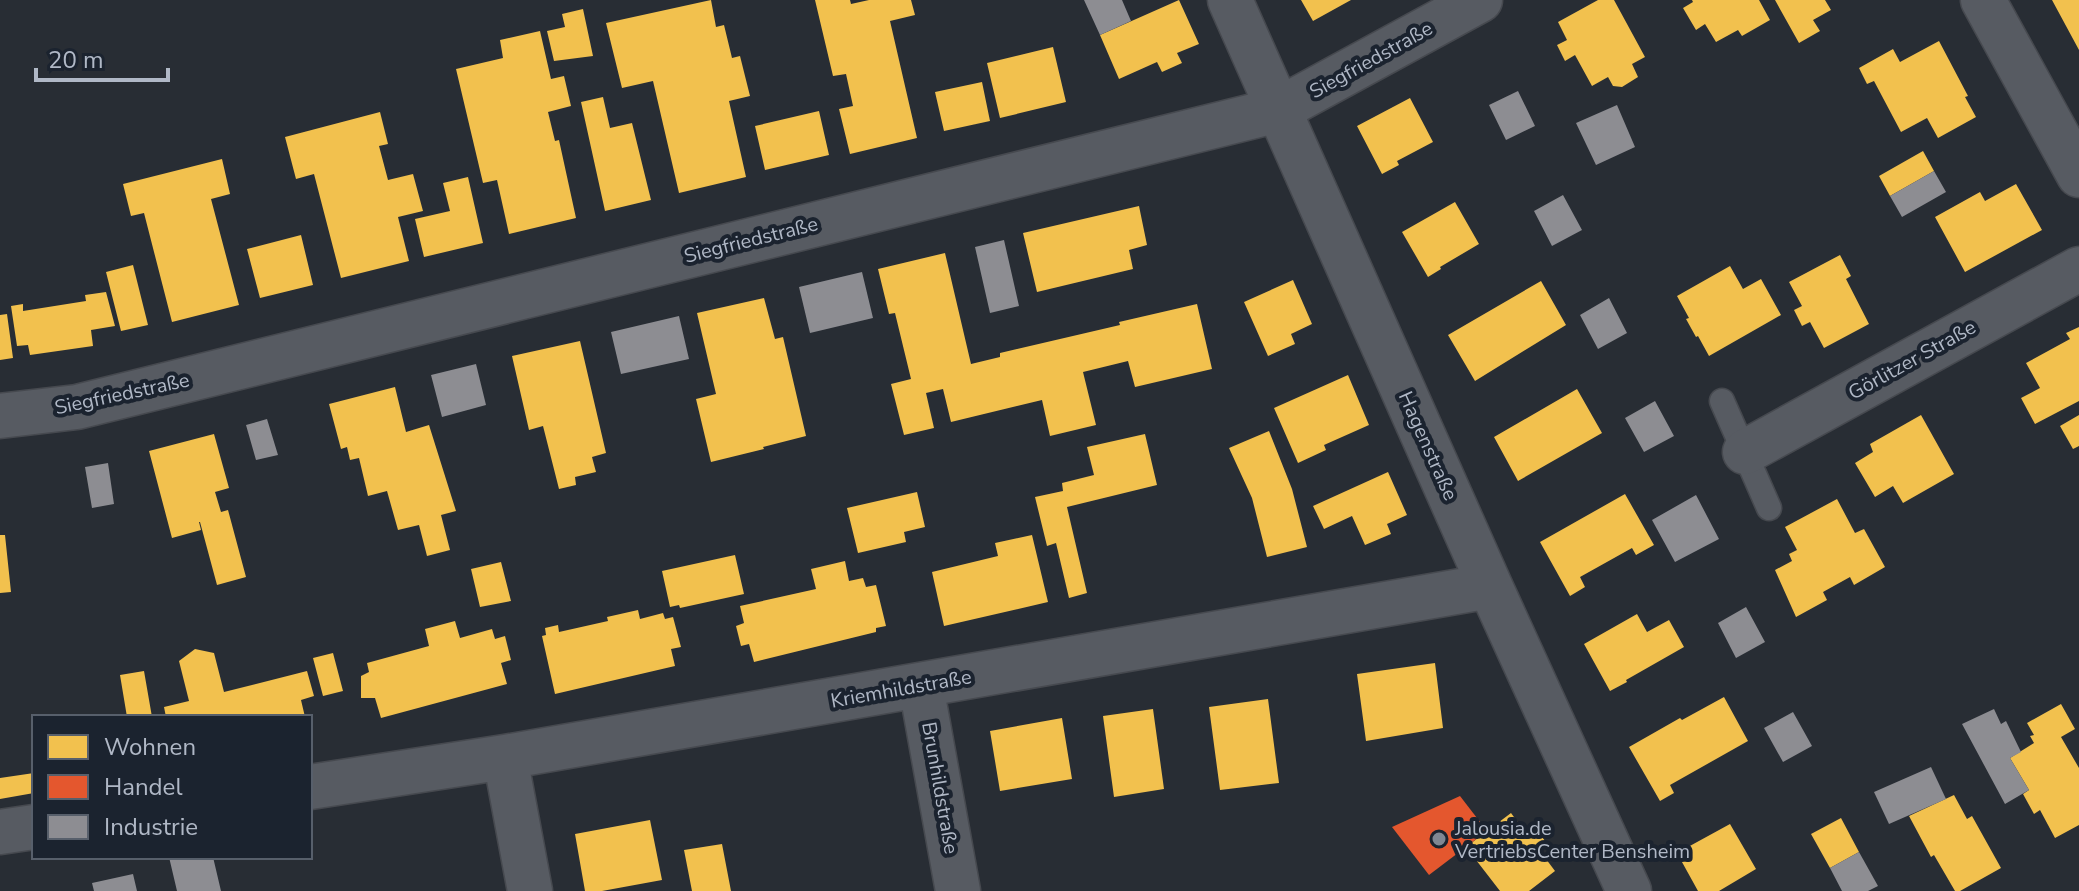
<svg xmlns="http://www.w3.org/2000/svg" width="2079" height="891" font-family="'Nunito Sans',sans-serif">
  <rect width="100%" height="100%" fill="#282d34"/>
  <!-- homes -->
  <path fill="#f2c14e" d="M711 0 716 27 724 25 732 58 740 56 750 96 729 101 746 177 679 193 653 81 622 88 606 23Z
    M815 0H850L851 4 869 0H911L915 15 890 21 917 138 850 154 839 109 853 106 846 74 833 76Z
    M1179 0 1199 44 1177 53 1182 63 1162 72 1157 62 1119 79 1100 35Z
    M1301 0H1351L1313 21Z
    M1598 0H1614L1645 57 1632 64 1638 77 1622 87 1613 86 1608 77 1592 86 1575 55 1565 61 1557 45 1567 40 1558 22Z
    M1692 0H1759L1770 20 1742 36 1738 30 1716 42 1705 24 1696 30 1683 8 1693 2Z
    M1775 0H1825L1831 10 1813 20 1820 31 1799 43Z
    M2052 0H2079V50Z
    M583 9 593 56 554 61 547 31 565 27 562 14Z
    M540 31 551 79 564 76 571 106 548 112 555 141 559 140 576 218 509 234 497 180 483 183 456 69 503 58 500 40Z
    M1939 41 1968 96 1965 97 1976 117 1938 138 1927 118 1901 132 1874 81 1867 84 1859 68 1893 49 1900 62Z
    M1053 47 1066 102 1000 118 987 63Z
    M982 82 990 121 944 131 935 92Z
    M603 97 610 128 632 123 651 200 605 211 581 102Z
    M1410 98 1433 142 1397 161 1399 165 1382 174 1357 126Z
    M819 111 829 155 765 170 755 126Z
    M380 112 388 144 379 146 388 180 413 174 423 211 398 217 409 261 341 278 314 174 296 179 285 137Z
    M1923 151 1934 171 1890 196 1879 176Z
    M222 159 230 194 211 199 239 305 172 322 144 213 131 216 123 184Z
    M468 177 483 243 424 257 415 219 450 211 443 183Z
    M2016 184 2042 230 1965 272 1935 217 1980 192 1985 201Z
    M1455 202 1479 244 1440 267 1441 269 1428 277 1402 232Z
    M1139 206 1147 245 1129 250 1133 269 1037 292 1023 233Z
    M301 235 313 285 260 298 247 249Z
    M945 253 971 364 1000 357V353L1120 325 1119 322 1197 304 1212 369 1135 387 1128 361 1083 372 1096 425 1050 436 1042 400 951 422 943 389 926 393 934 428 904 435 891 384 911 379 895 313 889 314 878 269Z
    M1840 255 1851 276 1846 279 1869 324 1824 348 1810 322 1802 326 1794 310 1802 306 1789 282Z
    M133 265 148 325 121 331 106 272Z
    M1730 266 1743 289 1761 279 1781 315 1709 356 1698 336 1696 337 1686 319 1689 318 1677 296Z
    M1293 280 1312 324 1291 334 1295 344 1268 356 1244 302Z
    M1541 281 1566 325 1475 381 1448 335Z
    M106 292 115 326 91 330 93 346 30 355 28 345 17 346 11 306 23 304V311L86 301 85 295Z
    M764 298 775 339 783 337 806 436 763 447 764 449 711 462 696 399 716 394 697 313Z
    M7 314 13 358 0 360V315Z
    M2079 327V401L2035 424 2021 398 2040 388 2026 363 2070 339 2066 333Z
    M580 341 606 453 592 457 596 472 575 477 576 485 559 489 543 426 529 430 512 356Z
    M1348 375 1369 425 1324 445 1326 450 1298 463 1274 408Z
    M395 387 406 432 429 425 456 511 441 515 450 550 427 556 419 525 398 530 387 491 368 496 359 458 350 460 347 447 341 449 329 404Z
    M1577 389 1602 433 1518 481 1494 437Z
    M1921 415 1954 474 1903 503 1893 486 1875 497 1855 463 1873 452 1870 444Z
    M2079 415V446L2073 449 2060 426Z
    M1269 431 1292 489 1307 547 1267 557 1252 498 1229 448Z
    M214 434 229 488 215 492 221 512 228 510 246 577 217 585 200 522H199L201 530 172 538 149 451Z
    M1145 434 1157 485 1067 507 1087 593 1069 598 1056 543 1047 546 1035 497 1063 491 1062 483 1094 475 1087 447Z
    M1388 472 1407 515 1387 524 1391 534 1365 545 1352 516 1324 529 1313 506Z
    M917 492 925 527 904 532 906 542 858 553 847 508Z
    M1625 494 1654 545 1636 555 1632 548 1580 577 1585 587 1570 596 1540 542Z
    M1837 499 1855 533 1864 529 1885 567 1854 585 1850 577 1823 592 1827 600 1796 617 1775 570 1792 561 1789 554 1797 550 1785 527Z
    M0 535H5L11 592 0 593Z
    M1032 535 1048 602 944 626 932 572 998 556 995 543Z
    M735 555 744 594 680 608 679 605 670 607 662 571Z
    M845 561 849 581 863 578 866 587 876 585 886 626 876 628V632L754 662 749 644 741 646 736 626 744 623 740 606 816 589 811 569Z
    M501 562 511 601 480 607 471 569Z
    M638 610 640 619 663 613 665 619 673 617 681 647 671 649 675 666 555 694 542 636 546 635 545 628 558 625 559 632 608 621 607 617Z
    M1637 614 1647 632 1669 620 1684 647 1626 680 1627 682 1610 691 1584 644Z
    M455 621 460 638 492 629 495 639 505 636 511 660 501 663 507 684 381 718 375 698H361V676L369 672 367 663 429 646 425 629Z
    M195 649 214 653 224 692 307 671 314 696 301 700 305 717H166L164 707 189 701 179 661Z
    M333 653 343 691 323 696 313 658Z
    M1435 663 1443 728 1366 741 1357 674Z
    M144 671 152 717H127L120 675Z
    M1724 697 1748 741 1670 785 1674 793 1660 801 1629 747 1680 718 1682 720Z
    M1268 699 1279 783 1220 790 1209 707Z
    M2061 704 2075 729 2061 737 2079 768V825L2055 838 2040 810 2034 814 2023 794 2029 790 2010 758 2034 743 2030 736 2034 735 2027 723Z
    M1153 709 1164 789 1114 797 1103 716Z
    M1062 718 1072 779 1000 791 990 731Z
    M34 773V793L0 799V778Z
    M1954 795 1967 819 1972 816 2001 868 1960 891H1955L1934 855 1931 857 1909 816Z
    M1511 813 1528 836 1537 830 1548 845 1540 851 1555 871 1529 891H1500L1466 847Z
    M1841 818 1859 852 1830 868 1811 834Z
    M650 820 662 880 602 891H585L575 834Z
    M1730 824 1756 869 1719 891H1698L1677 853Z
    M722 844 731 891H692L684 850Z"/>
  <!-- shops -->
  <path fill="#e4572e" d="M1460 796 1487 831 1429 875 1392 827Z"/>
  <!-- industry -->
  <path fill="#8d8d92" d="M1084 0H1122L1131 21 1100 35Z
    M1518 91 1535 126 1506 140 1489 105Z
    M1617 105 1635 147 1596 165 1576 123Z
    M1934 171 1946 192 1902 217 1890 196Z
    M1563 195 1582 230 1552 246 1534 211Z
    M1004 240 1019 306 990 313 975 247Z
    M862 272 873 318 810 333 799 287Z
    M1609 298 1627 333 1598 349 1580 315Z
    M679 316 689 359 621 374 611 332Z
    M476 364 486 405 442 417 431 375Z
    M1655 401 1674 436 1644 452 1625 418Z
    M267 419 278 455 256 460 246 425Z
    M108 463 114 504 92 508 85 467Z
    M1696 495 1719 539 1675 562 1652 520Z
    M1746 607 1765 642 1736 658 1718 623Z
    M1994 709 2001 724 2006 721 2021 752 2010 758 2029 790 2005 804 1962 724Z
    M1793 712 1812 746 1783 762 1764 728Z
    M1931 767 1946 799 1889 824 1874 792Z
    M1859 852 1878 886 1868 891H1842L1830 868Z
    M169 857H213L221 891H177Z
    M133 874 137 891H94L92 883Z"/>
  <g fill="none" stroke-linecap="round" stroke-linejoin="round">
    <defs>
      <path id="lane" d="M1722 401 1769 508"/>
      <path id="street" d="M1230 0 1490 586 1629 891
        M1983 0 2079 175
        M0 416 77 407 1278 110 1480 0
        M1745 452 2079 269
        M921 686 958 891
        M505 757 530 891
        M310 787 505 757 1490 586
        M0 832 34 827"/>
    </defs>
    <!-- lane casing -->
    <use href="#lane" stroke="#46494f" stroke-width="27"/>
    <!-- street casing -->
    <use href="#street" stroke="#46494f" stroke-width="47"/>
    <!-- lane -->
    <use href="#lane" stroke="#575b62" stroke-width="24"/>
    <!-- street -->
    <use href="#street" stroke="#575b62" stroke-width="44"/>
  </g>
  <!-- markers -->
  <circle fill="#808793" stroke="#1b232f" stroke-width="3" cx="1439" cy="839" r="8"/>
  <g text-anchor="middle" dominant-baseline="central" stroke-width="8" stroke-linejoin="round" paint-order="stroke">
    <!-- street labels -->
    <g font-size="20" fill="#b0b8c6" stroke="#1b232f">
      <text transform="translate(1371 60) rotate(-29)">Siegfriedstraße</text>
      <text transform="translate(751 240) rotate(-14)">Siegfriedstraße</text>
      <text transform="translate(1912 360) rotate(-29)">Görlitzer Straße</text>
      <text transform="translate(122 394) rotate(-12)">Siegfriedstraße</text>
      <text transform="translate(1428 446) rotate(66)">Hagenstraße</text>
      <text transform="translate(901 689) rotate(-10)">Kriemhildstraße</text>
      <text transform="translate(940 788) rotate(80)">Brunhildstraße</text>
    </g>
    <!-- poi labels -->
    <g font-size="20" fill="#b0b8c6" stroke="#1b232f" text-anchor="start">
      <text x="1455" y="828">Jalousia.de<tspan x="1455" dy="23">VertriebsCenter Bensheim</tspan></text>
    </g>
  </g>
  <!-- legend -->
  <rect x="32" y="715" width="280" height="144" fill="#1b232f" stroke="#575f6b" stroke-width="2"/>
  <rect x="48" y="735" width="40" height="24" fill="#f2c14e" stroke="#575f6b" stroke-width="2"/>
  <text x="104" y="755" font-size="24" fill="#b0b8c6">Wohnen</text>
  <rect x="48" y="775" width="40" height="24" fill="#e4572e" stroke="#575f6b" stroke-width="2"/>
  <text x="104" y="795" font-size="24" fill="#b0b8c6">Handel</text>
  <rect x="48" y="815" width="40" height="24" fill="#8d8d92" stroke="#575f6b" stroke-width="2"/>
  <text x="104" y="835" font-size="24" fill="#b0b8c6">Industrie</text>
  <!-- scale -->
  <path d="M36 68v12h132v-12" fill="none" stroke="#b0b8c6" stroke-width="4"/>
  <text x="48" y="68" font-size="24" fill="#b0b8c6" stroke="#1b232f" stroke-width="6" paint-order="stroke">20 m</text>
</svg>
